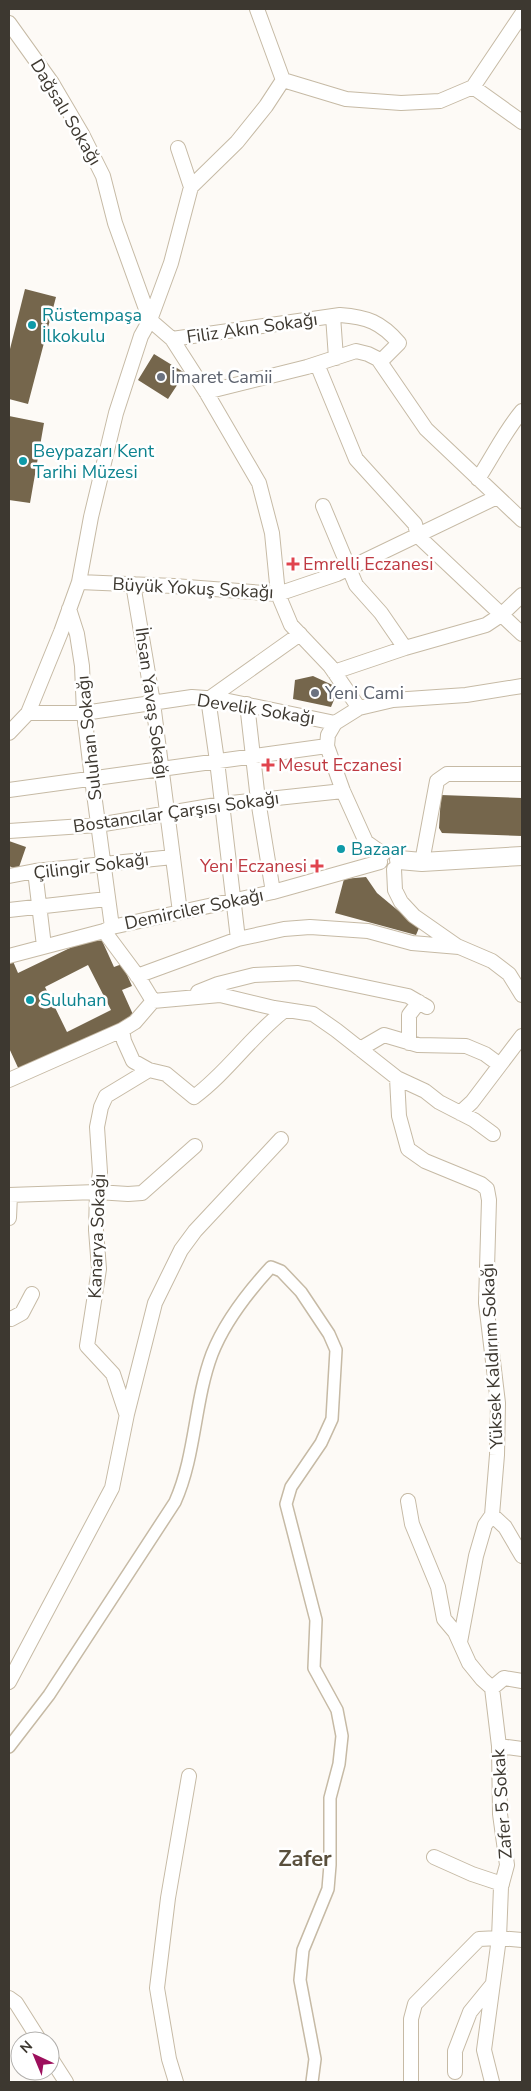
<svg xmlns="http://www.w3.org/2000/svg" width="531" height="2091" font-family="'Nunito Sans',sans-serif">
  <rect width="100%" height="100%" fill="#fdfaf6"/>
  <!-- building -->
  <path fill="#75664c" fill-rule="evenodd" d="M25 289 56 297 28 404 9 399V353Z
    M154 354 185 373 168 399 138 380Z
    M9 416 44 423 30 503 9 500Z
    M313 676 339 688 331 707 293 699 295 680Z
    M441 795 522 798V836L442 833 439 828Z
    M9 841 26 847 18 870 9 866Z
    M366 877 377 893 419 928 416 935 335 913 344 879Z
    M99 934 114 967 122 964 132 986 122 990 135 1019 20 1072 9 1048V961L12 959 18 973ZM88 965 111 1010 67 1032 45 987Z"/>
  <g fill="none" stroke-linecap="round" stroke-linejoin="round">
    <defs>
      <path id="pedestrian" d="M9 1747 49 1695 175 1502C196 1455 194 1402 212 1354 225 1321 248 1292 271 1267L281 1271 301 1292 329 1334 336 1350 332 1419 321 1443 291 1487 286 1504 316 1620 314 1668 337 1710 342 1736 339 1764 330 1798V1865L328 1889 303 1950 300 1980 315 2059 312 2082"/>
      <path id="minor" d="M257 9 283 80
        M9 23 52 83 82 134 103 176 115 223 150 320 172 339 206 392 259 483 272 533 278 594 291 625 330 666 359 708
        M283 80 346 99 401 103 440 101 473 87 522 14
        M473 87 522 122
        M191 187 237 142 266 106 283 80
        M333 316 336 358
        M172 339 340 315C367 317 381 322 399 343L380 362
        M317 364 356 459 415 524 418 536 522 634
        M206 392 307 367 356 351 368 354 378 359 426 429 522 520
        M478 479C493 456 505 431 522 411
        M323 506 356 585 381 613 405 648
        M79 582 174 586 278 594 337 574 497 497
        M133 584 153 703 180 912
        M69 609 77 634 82 666 84 713 92 779 112 927
        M334 672 405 648 486 625 501 615 522 595
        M208 698 217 761 238 939
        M210 698 300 634
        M247 704 258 800 273 892
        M28 713H84L192 697 219 699 335 723
        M9 733 28 713 61 632 79 582 91 517 116 413 141 336 150 320 171 263 191 187 178 148
        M9 790 327 746
        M9 831 98 825 222 804 343 791
        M383 854 366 842 343 791 327 746 328 735 335 723 359 708 393 700 466 695 522 686
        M422 862 437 781 447 774H522
        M394 869 395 890 401 902 414 916 457 946 492 961 509 974 522 995
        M35 871 44 946
        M9 876 35 871 173 857
        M9 910 107 899
        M104 931 139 978 153 1001
        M9 956 104 931 112 927 273 892 380 862
        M137 976 238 939 284 929 310 927 368 931 412 943 459 947
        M198 992 218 984 254 975 298 973 408 996 427 1007
        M153 1001 220 995 274 1008 313 1014 336 1030 397 1078 399 1116 408 1149 425 1161 481 1184 487 1189 489 1200 486 1303 498 1403 497 1455 492 1515 485 1525 476 1556 460 1642
        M122 1030 124 1041 133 1061 149 1070 166 1074 194 1097C228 1072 251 1036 285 1010
        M409 1043V1015L419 1002
        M360 1049 384 1035 418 1045 466 1046 485 1054 500 1065
        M397 1078 425 1091 439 1102 474 1120 493 1134
        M9 1080 122 1030 135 1022 153 1001
        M460 1113 472 1102 522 1036
        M9 1195 97 1192 128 1194 142 1193 195 1146
        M9 1218 10 1195
        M9 1318 11 1319 22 1313 32 1294
        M126 1413 113 1374 87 1346 99 1269 96 1230 97 1192 100 1172 97 1127 101 1107 106 1096 149 1070
        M408 1501 412 1524 438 1587 444 1619 455 1632 469 1663 482 1679 492 1688 499 1746 500 1814 507 1865 501 1887 499 1938 484 2050 492 2082
        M492 1515 505 1527 522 1556
        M9 1682 112 1488 127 1414 155 1303 181 1250 195 1231 281 1139
        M492 1688 504 1678 522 1681
        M499 1746 522 1749
        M434 1857 472 1874 502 1884
        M9 1998 16 2003 40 2041
        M50 2057 66 2082
        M455 2072V2051L470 2012 492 1985
        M176 2082 169 2059 157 1988 168 1898 189 1776
        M411 2082V2019L415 2004 479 1939 499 1938 522 1940"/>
      <path id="tertiary" d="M399 860 422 862 522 856"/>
    </defs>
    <!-- pedestrian casing -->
    <use href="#pedestrian" stroke="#c6baa5" stroke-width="14"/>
    <!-- minor casing -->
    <use href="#minor" stroke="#c6baa5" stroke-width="16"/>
    <!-- tertiary casing -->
    <use href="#tertiary" stroke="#c6baa5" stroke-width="20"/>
    <!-- pedestrian -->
    <use href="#pedestrian" stroke="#fff" stroke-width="11"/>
    <!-- minor -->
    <use href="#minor" stroke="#fff" stroke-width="14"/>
    <!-- tertiary -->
    <use href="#tertiary" stroke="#fff" stroke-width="18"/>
  </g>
  <!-- markers -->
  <g fill="#0f9aa8" stroke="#fff" stroke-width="2">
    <circle cx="32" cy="325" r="5"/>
    <circle cx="23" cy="461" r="5"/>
    <circle cx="341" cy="849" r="5"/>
    <circle cx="30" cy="1000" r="5"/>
  </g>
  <g fill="#6b7280" stroke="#fff" stroke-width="2">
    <circle cx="161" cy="377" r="5"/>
    <circle cx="315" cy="693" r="5"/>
  </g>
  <g fill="#e0444e" stroke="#fff" stroke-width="2">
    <path d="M290.5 556.5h5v5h5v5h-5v5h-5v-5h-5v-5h5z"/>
    <path d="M265.5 757.5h5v5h5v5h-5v5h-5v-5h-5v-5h5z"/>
    <path d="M314.5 858.5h5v5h5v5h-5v5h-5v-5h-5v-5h5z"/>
  </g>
  <g text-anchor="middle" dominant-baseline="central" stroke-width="5" stroke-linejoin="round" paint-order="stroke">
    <!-- street labels -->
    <g font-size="18" fill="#3d3830" stroke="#fff">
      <text transform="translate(66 112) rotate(59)">Dağsalı Sokağı</text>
      <text transform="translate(252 328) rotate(-8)">Filiz Akın Sokağı</text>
      <text transform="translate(193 588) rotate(3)">Büyük Yokuş Sokağı</text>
      <text transform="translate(152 703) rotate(82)">İhsan Yavaş Sokağı</text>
      <text transform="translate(256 709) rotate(9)">Develik Sokağı</text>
      <text transform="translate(89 738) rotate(-96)">Suluhan Sokağı</text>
      <text transform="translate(176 812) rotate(-8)">Bostancılar Çarşısı Sokağı</text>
      <text transform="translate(91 866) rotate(-7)">Çilingir Sokağı</text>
      <text transform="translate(194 909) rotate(-12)">Demirciler Sokağı</text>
      <text transform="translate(97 1236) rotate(-88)">Kanarya Sokağı</text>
      <text transform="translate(492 1356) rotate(-93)">Yüksek Kaldırım Sokağı</text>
      <text transform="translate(502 1804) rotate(-94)">Zafer 5 Sokak</text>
    </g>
    <!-- culture labels -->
    <g font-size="18" fill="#0d838f" stroke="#fff" text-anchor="start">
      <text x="42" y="315">Rüstempaşa<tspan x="42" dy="21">İlkokulu</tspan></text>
      <text x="33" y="451">Beypazarı Kent<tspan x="33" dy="21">Tarihi Müzesi</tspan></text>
      <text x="351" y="849">Bazaar</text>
      <text x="40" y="1000">Suluhan</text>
    </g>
    <!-- worship labels -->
    <g font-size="18" fill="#5b616d" stroke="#fff" text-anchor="start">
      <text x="171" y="377">İmaret Camii</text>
      <text x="325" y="693">Yeni Cami</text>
    </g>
    <!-- health labels -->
    <g font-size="18" fill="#be3a42" stroke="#fff" text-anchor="start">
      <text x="303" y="564">Emrelli Eczanesi</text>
      <text x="278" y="765">Mesut Eczanesi</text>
      <text x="307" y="866" text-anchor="end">Yeni Eczanesi</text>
    </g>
    <!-- district labels -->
    <g font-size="22" font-weight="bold" fill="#5a503d" stroke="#fff">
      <text x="305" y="1859">Zafer</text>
    </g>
  </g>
  <!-- border -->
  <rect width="531" height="2091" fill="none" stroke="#3d3830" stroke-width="20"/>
  <!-- north arrow -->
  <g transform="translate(35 2056) rotate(316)"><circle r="24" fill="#ffffff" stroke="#b1afac"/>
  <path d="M0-4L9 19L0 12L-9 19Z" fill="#9d0f5c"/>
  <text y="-8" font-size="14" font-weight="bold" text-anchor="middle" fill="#3d3830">N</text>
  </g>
</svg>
